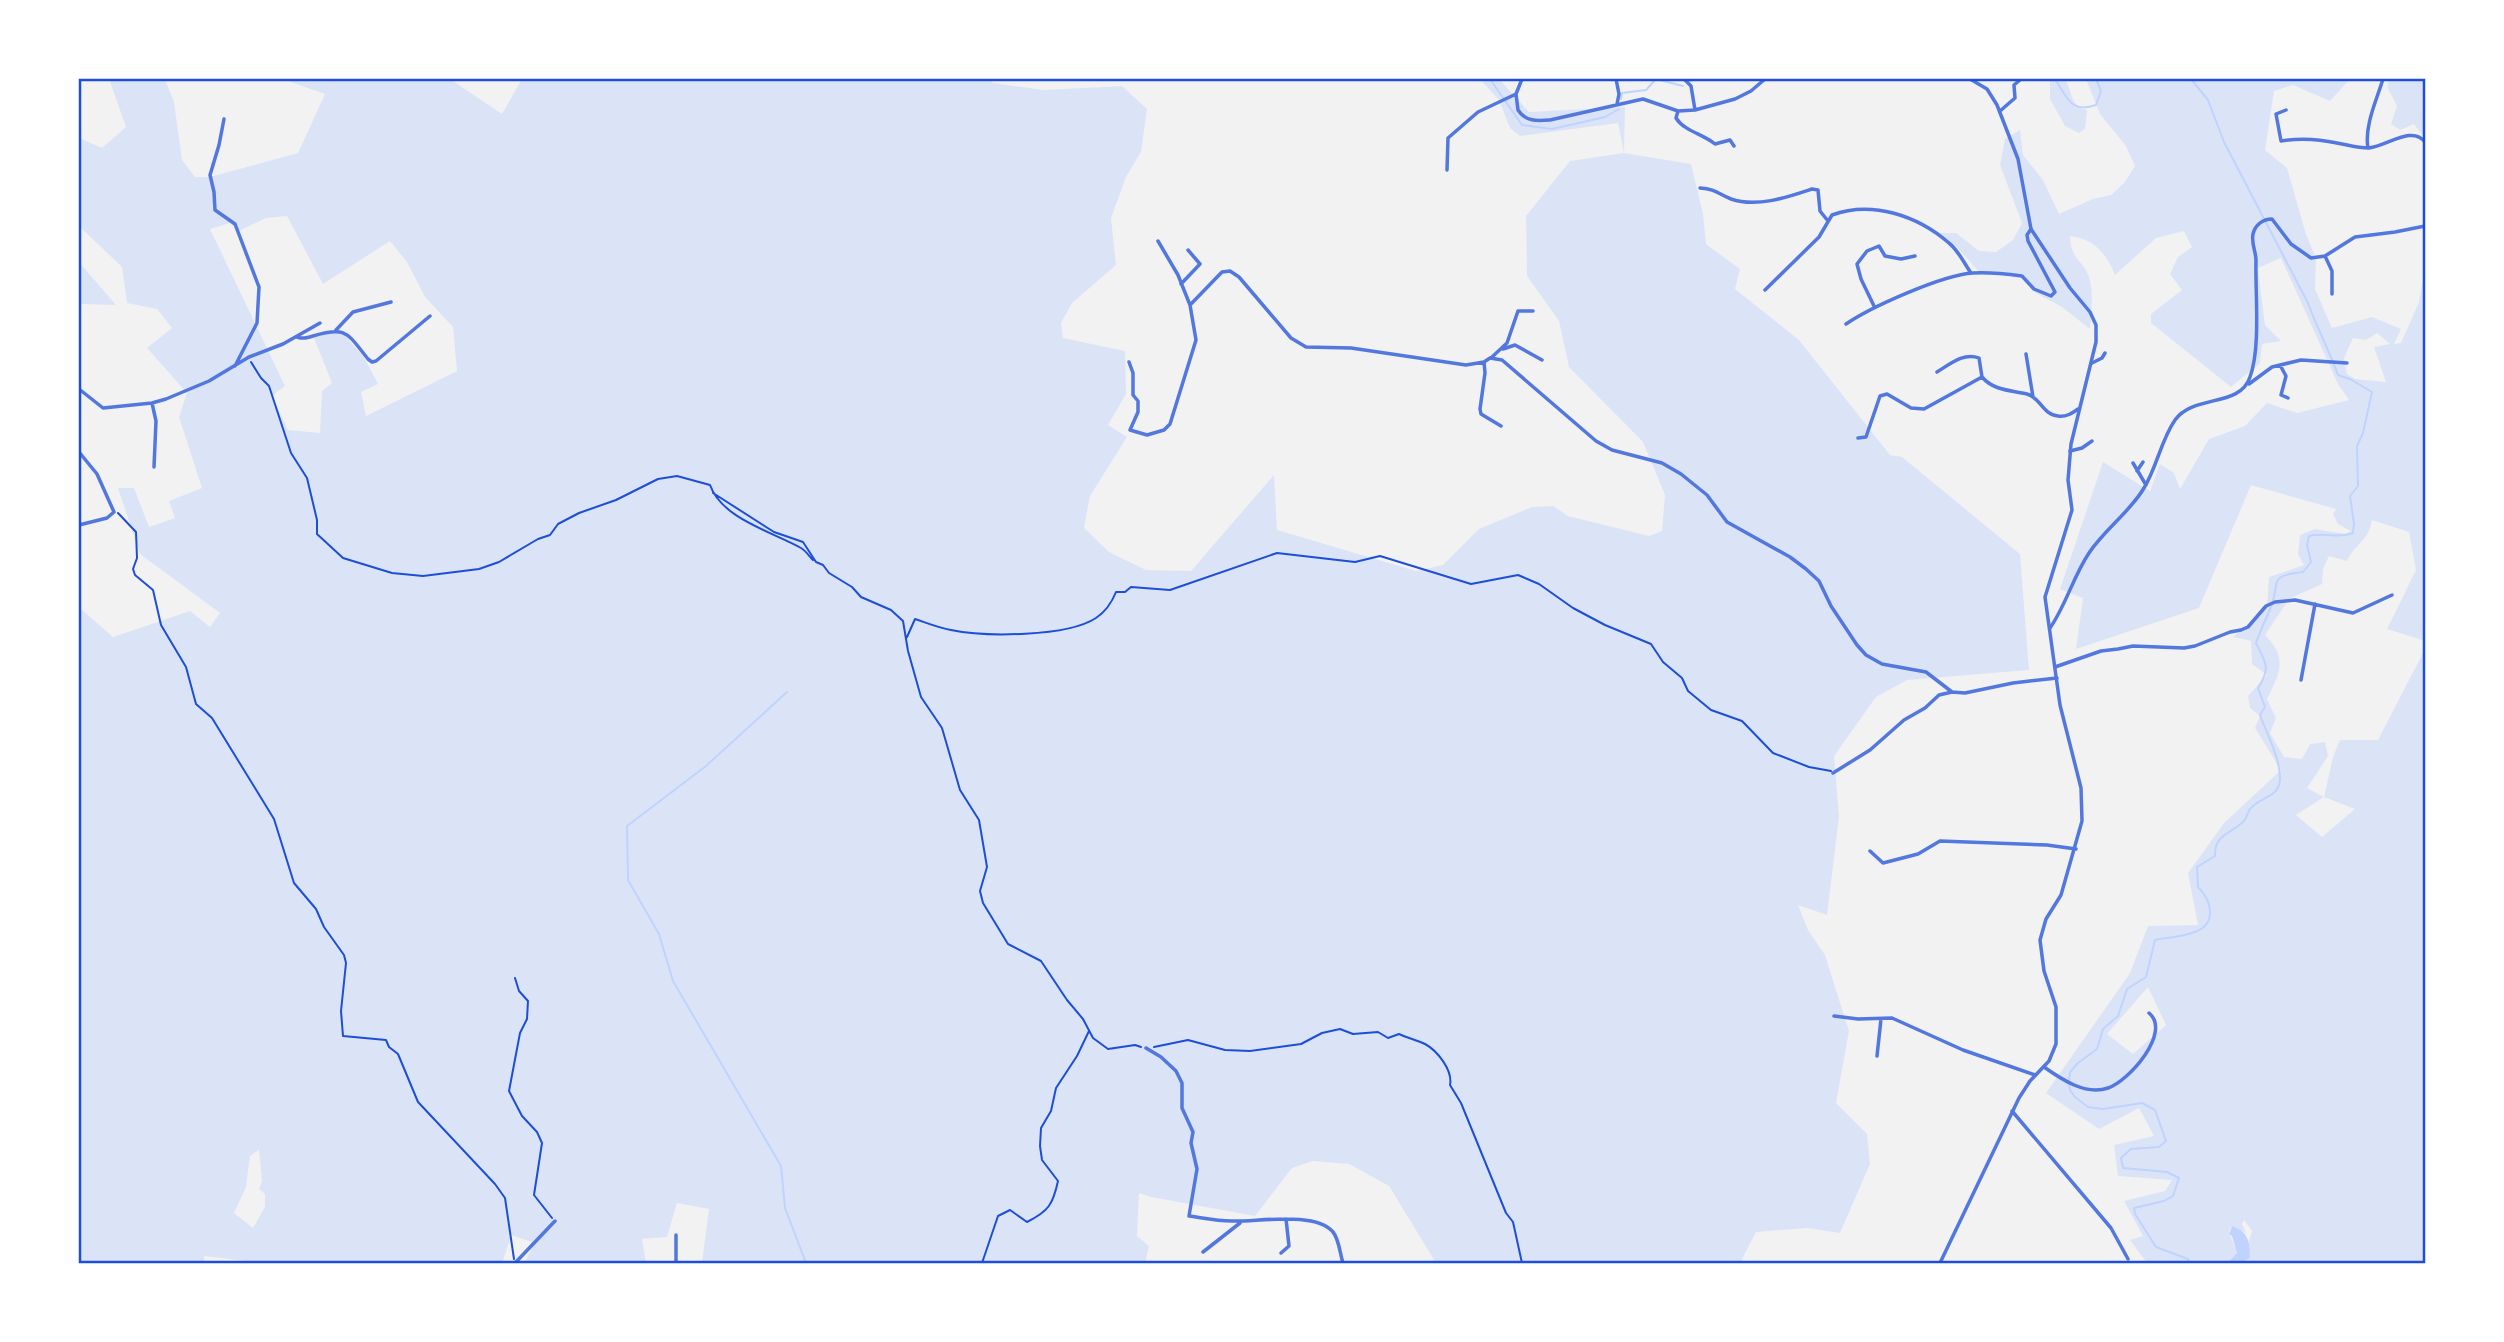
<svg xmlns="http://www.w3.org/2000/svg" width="2504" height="1342" font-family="Commissioner,sans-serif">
  <rect width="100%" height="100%" fill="#f2f2f2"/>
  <!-- green -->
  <path fill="#dbe4f7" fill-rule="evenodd" d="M109 79H165L174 102 182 160 195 177H210L298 153 325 94 282 79H450L502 114 522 79H989L993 83 1044 90 1122 86 1147 109 1141 152 1126 177 1111 218 1116 265 1072 303 1061 323 1063 338 1125 351 1126 394 1108 425 1127 437 1090 496 1084 528 1109 552 1146 570 1191 571 1274 475 1277 530 1416 571 1443 565 1479 529 1532 507 1553 506 1568 516 1649 536 1662 531 1665 495 1643 442 1569 367 1559 321 1527 276 1526 216 1570 161 1624 153 1618 123 1520 136 1510 128 1499 100 1480 79H1499L1529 112 1625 107 1624 153 1691 164 1703 214 1706 244 1740 269 1735 289 1799 340 1890 455 1902 457 2020 554 2029 670 1907 680 1876 697 1834 756 1839 817 1827 915 1798 905 1808 930 1825 955 1849 1031 1836 1103 1867 1134 1870 1164 1840 1233 1807 1228 1756 1232 1740 1263H1436L1389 1186 1349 1164 1313 1161 1292 1168 1255 1216 1151 1197 1139 1193 1137 1236 1149 1246 1145 1263H702L709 1209 677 1203 667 1237 642 1239 646 1263H524L535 1243 511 1235 503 1261 500 1263H265L204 1256V1263H79V613L82 610 113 637 190 611 210 627 220 613 140 554 118 488H134L149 527 175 518 169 501 202 488 179 417 187 393 147 348 172 328 157 309 127 303 122 267 79 226V138L102 148 126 127ZM287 216 323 284 390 241 407 262 425 297 453 327 457 371 366 416 361 392 378 384 365 359 343 333 332 332 314 338 332 383 322 391 320 433 288 430 272 396 285 386 210 229 230 223 239 231 266 218ZM259 1150 262 1181 259 1189 265 1194V1207L253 1228 234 1213 246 1187 250 1156Z
    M2050 79H2065C2073 92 2069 106 2087 110L2085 129 2079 133 2065 126 2050 99Z
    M2086 79H2350L2330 101 2293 85 2274 91 2265 150 2287 168 2305 231 2316 259 2315 289 2332 328 2372 317 2401 329 2394 344 2401 343 2419 302 2425 265V641L2387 629 2416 570 2409 532 2372 520C2368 543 2356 542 2347 561L2329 556 2323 569 2322 584 2289 599 2265 635C2288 658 2280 673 2267 699L2276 718 2270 733 2284 757 2302 759 2310 744 2325 742 2328 756 2307 788 2324 797 2333 757 2340 740H2378L2425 649V1263H2236L2244 1262 2250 1258 2248 1244 2252 1231 2244 1220 2242 1224 2246 1233 2233 1226 2230 1228 2229 1232 2237 1253 2230 1260V1263H2147L2130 1240 2143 1236 2124 1201 2165 1191 2172 1180 2118 1176 2114 1145 2154 1136 2139 1108 2099 1129 2046 1093 2130 973 2148 926 2198 925 2188 873 2224 823 2281 770 2255 728 2260 716 2250 708 2248 696 2267 675 2252 664 2251 641 2233 637 2267 607 2269 577 2304 565 2298 554 2300 535 2315 529 2345 534 2351 531 2338 524 2333 514 2336 509 2251 485 2199 608 2076 649 2083 598 2060 589 2103 462 2150 491 2160 464 2174 473 2180 489 2209 439 2245 426 2267 403 2297 413 2349 400 2338 384 2281 258 2258 268 2265 325 2281 341 2262 344 2260 363 2231 387 2151 323V314L2182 290 2170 274 2178 257 2192 247 2184 231 2156 238 2115 275C2106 253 2094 239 2070 236 2071 261 2082 258 2089 277 2094 292 2091 313 2090 329L2062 307 2032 291 2023 274 1979 272 1955 245 1940 233H1956L1979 251 1996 252 2013 240 2022 223 2000 165 2005 139 2020 130 2023 155 2043 180 2059 214 2093 199 2111 195 2124 183 2135 166 2126 146 2100 114ZM2377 333 2390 344 2374 347 2386 382 2355 379 2347 374 2344 358 2353 338 2366 340ZM2324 797 2355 809 2322 837 2296 815ZM2148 987 2166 1025 2133 1054 2107 1034Z
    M2389 79H2425V139L2414 124 2400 130 2391 124 2397 106 2387 87Z
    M79 262 116 305 79 304Z"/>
  <!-- water -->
  <path fill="#bfd3fe" d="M2232 1226C2248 1231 2250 1242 2250 1258L2241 1263H2229L2230 1260 2237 1253 2232 1236 2229 1234Z"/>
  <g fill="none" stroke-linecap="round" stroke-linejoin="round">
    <!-- stream -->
    <path stroke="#bfd3fe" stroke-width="2" d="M1460 79H1465
      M1490 79 1522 125 1552 129 1605 117 1619 109
      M2055 79C2067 97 2071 114 2096 105L2101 91 2096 79
      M1691 81 1693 79
      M1621 99 1622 93 1646 90 1656 79 1683 86
      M787 692 706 766 627 826 628 880 659 934 673 981 781 1166 785 1208 806 1263
      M2189 1263 2188 1259 2156 1247 2135 1214 2134 1208 2164 1201 2173 1196 2179 1178 2167 1172 2123 1168 2121 1158 2131 1149 2159 1147 2166 1141 2155 1110 2142 1103 2103 1109 2088 1107 2075 1097 2070 1090 2069 1080 2070 1072 2078 1063 2097 1049 2103 1029 2118 1016 2127 989 2146 977 2155 940C2173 936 2211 937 2210 912 2210 901 2205 894 2198 887L2197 867 2215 856C2214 834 2231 834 2244 821 2247 817 2248 810 2252 807 2263 796 2280 797 2280 778 2280 758 2267 734 2260 715L2265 707 2258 688C2271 668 2266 663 2256 643 2260 631 2266 619 2271 607 2281 581 2267 576 2303 572L2311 562 2307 545 2309 536C2325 532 2339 539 2353 533L2354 524 2350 496 2358 486 2357 446 2363 433 2372 392 2350 379 2338 375C2329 350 2317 328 2308 303L2224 142 2208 100 2191 79"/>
    <!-- path -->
    <path stroke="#1d4ed8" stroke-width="2" d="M251 362 261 378 269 386 291 453 307 478 317 520V534L343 558 392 573 423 576 479 569 499 562 538 539 550 535 558 524 579 513 616 500 658 479 677 476 710 485C722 519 773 532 801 548 806 551 809 556 813 560
      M713 493 774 532 803 542 816 562 823 565 829 573 852 587 861 597 891 610 903 621 908 651 921 697 942 728 960 790 979 820 987 867 980 891 983 903 1008 944 1041 961 1067 1000 1083 1019 1093 1038 1108 1049 1135 1045 1141 1047
      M118 513 136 532 137 558 133 569 135 575 153 590 161 625 186 667 196 704 212 718 274 819 294 883 316 909 324 927 344 955 346 963 341 1011 343 1036 386 1040 389 1047 398 1054 418 1102 495 1184 505 1198 514 1259
      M907 637 915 619C927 623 939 628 951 630 985 637 1067 637 1096 618 1105 612 1112 602 1116 592H1125L1131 587 1170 590 1277 553 1355 562 1380 556 1471 584 1518 575 1539 584 1573 608 1605 625 1651 644 1663 662 1682 678 1688 691 1711 710 1742 721 1773 753 1809 767 1831 771
      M515 978 519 991 528 1001 527 1019 520 1033 509 1091 522 1116 537 1132 542 1143 534 1195 552 1218
      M1154 1047 1188 1040 1225 1050 1250 1051 1301 1044 1322 1033 1340 1029 1353 1034 1378 1032 1388 1038 1399 1034C1407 1038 1417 1040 1425 1044 1438 1051 1453 1071 1450 1085L1461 1103 1506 1213 1513 1222 1522 1263
      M982 1263 998 1216 1010 1210 1027 1222C1049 1211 1053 1204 1058 1181L1042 1160 1040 1146 1041 1128 1051 1111 1056 1088 1077 1056 1089 1031"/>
    <!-- minor -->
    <path stroke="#5277de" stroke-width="3.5" d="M1522 79 1516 94 1518 110C1526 122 1537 121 1550 120L1643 99 1678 111 1695 110 1735 99 1751 91 1765 79
      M1616 79 1619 94 1617 104
      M1684 79 1691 86 1695 110
      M2286 110 2276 114 2281 141C2299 138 2319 139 2337 143 2348 145 2358 148 2369 148 2387 146 2412 125 2425 142
      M1678 111 1676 118C1684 131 1703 134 1715 144L1730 140 1734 146
      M2000 111 2015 98 2014 85 2021 79
      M224 119 219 145 210 175 214 192 215 210 235 224 259 287 257 323 235 366
      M2368 148C2364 126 2377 99 2383 79
      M1447 170 1448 138 1478 112 1516 94
      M1700 188C1716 189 1718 194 1731 199 1757 208 1788 197 1812 189L1818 190 1820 211 1828 221
      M2325 256 2332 271V294
      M1181 284 1200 264 1188 250
      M1765 290 1819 237 1832 215C1872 200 1918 216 1949 243 1958 250 1964 263 1971 273
      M1190 305 1222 272 1230 271 1239 277 1291 338 1306 347 1351 348 1466 365 1484 362 1490 358 1502 360 1596 441 1612 450 1662 463 1681 474 1707 495 1727 522 1790 557 1806 569 1819 581 1831 606 1857 645 1866 655 1882 664 1926 672 1952 692 1965 693 2013 683 2057 678
      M1874 306 1861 279 1857 264 1867 251 1879 246 1885 256 1901 259 1915 256
      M1846 324C1871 307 1942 275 1973 273 1988 272 2007 274 2022 276L2034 289 2051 296 2055 292 2028 241 2027 235 2031 229
      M336 330 353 312 391 302
      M297 337C303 339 306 338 313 336 347 326 347 333 368 359L372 362 376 361 430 316
      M1503 349 1515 345 1542 360
      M2026 354 2033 397
      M1492 357 1507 343 1518 311H1533
      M1129 362 1133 373V395L1138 401V412L1130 430 1147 435 1164 430 1170 424 1196 340 1190 305 1178 275 1158 241
      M1484 362 1485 373 1480 409 1481 414 1501 426
      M2092 363 2102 358 2105 353
      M2280 365 2286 376 2281 395 2288 398
      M1937 372C1950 364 1964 352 1979 358L1982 377
      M2249 384 2272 367 2301 360 2347 363
      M79 389 103 408 152 403 166 399 209 381 249 357 283 344 320 323
      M152 403 156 421 154 467
      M1858 438 1866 437 1880 396 1887 394 1911 408 1924 409 1982 377C1994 391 2011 390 2027 394 2040 397 2043 415 2058 416 2066 417 2071 414 2078 409
      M2070 451 2082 448 2092 441
      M79 452 97 474 114 512 107 518 79 525
      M2133 463 2146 485
      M2137 471 2143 462
      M2050 628C2066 605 2073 577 2089 553 2105 529 2130 512 2144 488 2157 467 2161 440 2175 420 2193 394 2240 408 2250 377 2261 347 2255 293 2256 260 2256 252 2251 243 2253 234 2255 225 2263 219 2272 219L2291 244 2311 258 2325 256 2355 237 2395 232 2425 226
      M2055 667 2101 651 2118 649 2133 646 2184 648 2195 646 2230 632 2241 630 2248 627 2266 606 2275 602 2295 600 2353 613 2392 595
      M2301 680 2315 604
      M1833 773 1870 750 1904 720 1925 708 1939 695 1952 692
      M1870 851 1883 863 1918 854 1940 841 2047 845 2076 849
      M1834 1016 1858 1019 1892 1018 1963 1050 2035 1075
      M1146 1048 1161 1057 1176 1071 1182 1083V1108L1193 1132 1191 1143 1197 1169 1189 1216C1203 1218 1218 1221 1232 1221 1257 1222 1315 1211 1333 1232 1339 1239 1340 1254 1343 1263
      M1877 1056 1881 1019
      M2044 1067C2061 1079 2086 1096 2108 1088 2129 1081 2172 1032 2149 1013
      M2012 1111 2111 1228 2128 1259
      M1203 1252 1240 1223
      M1281 1253 1289 1246 1286 1219
      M515 1263 555 1221
      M676 1263V1235"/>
    <!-- tertiary -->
    <path stroke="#5277de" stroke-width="3.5" d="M1940 1263 2019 1098 2030 1081 2049 1061 2056 1044V1007L2044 971 2040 940 2046 919 2061 895 2082 821 2081 788 2060 705 2045 597 2072 510 2068 480 2071 444 2096 342V325L2090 312 2070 288 2031 229 2018 159 1997 105 1987 89 1970 79"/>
  </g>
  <!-- border -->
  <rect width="2504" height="1342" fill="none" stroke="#ffffff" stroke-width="161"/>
  <rect x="80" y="80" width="2344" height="1182" fill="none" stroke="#1d4ed8" stroke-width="2.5"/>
</svg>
